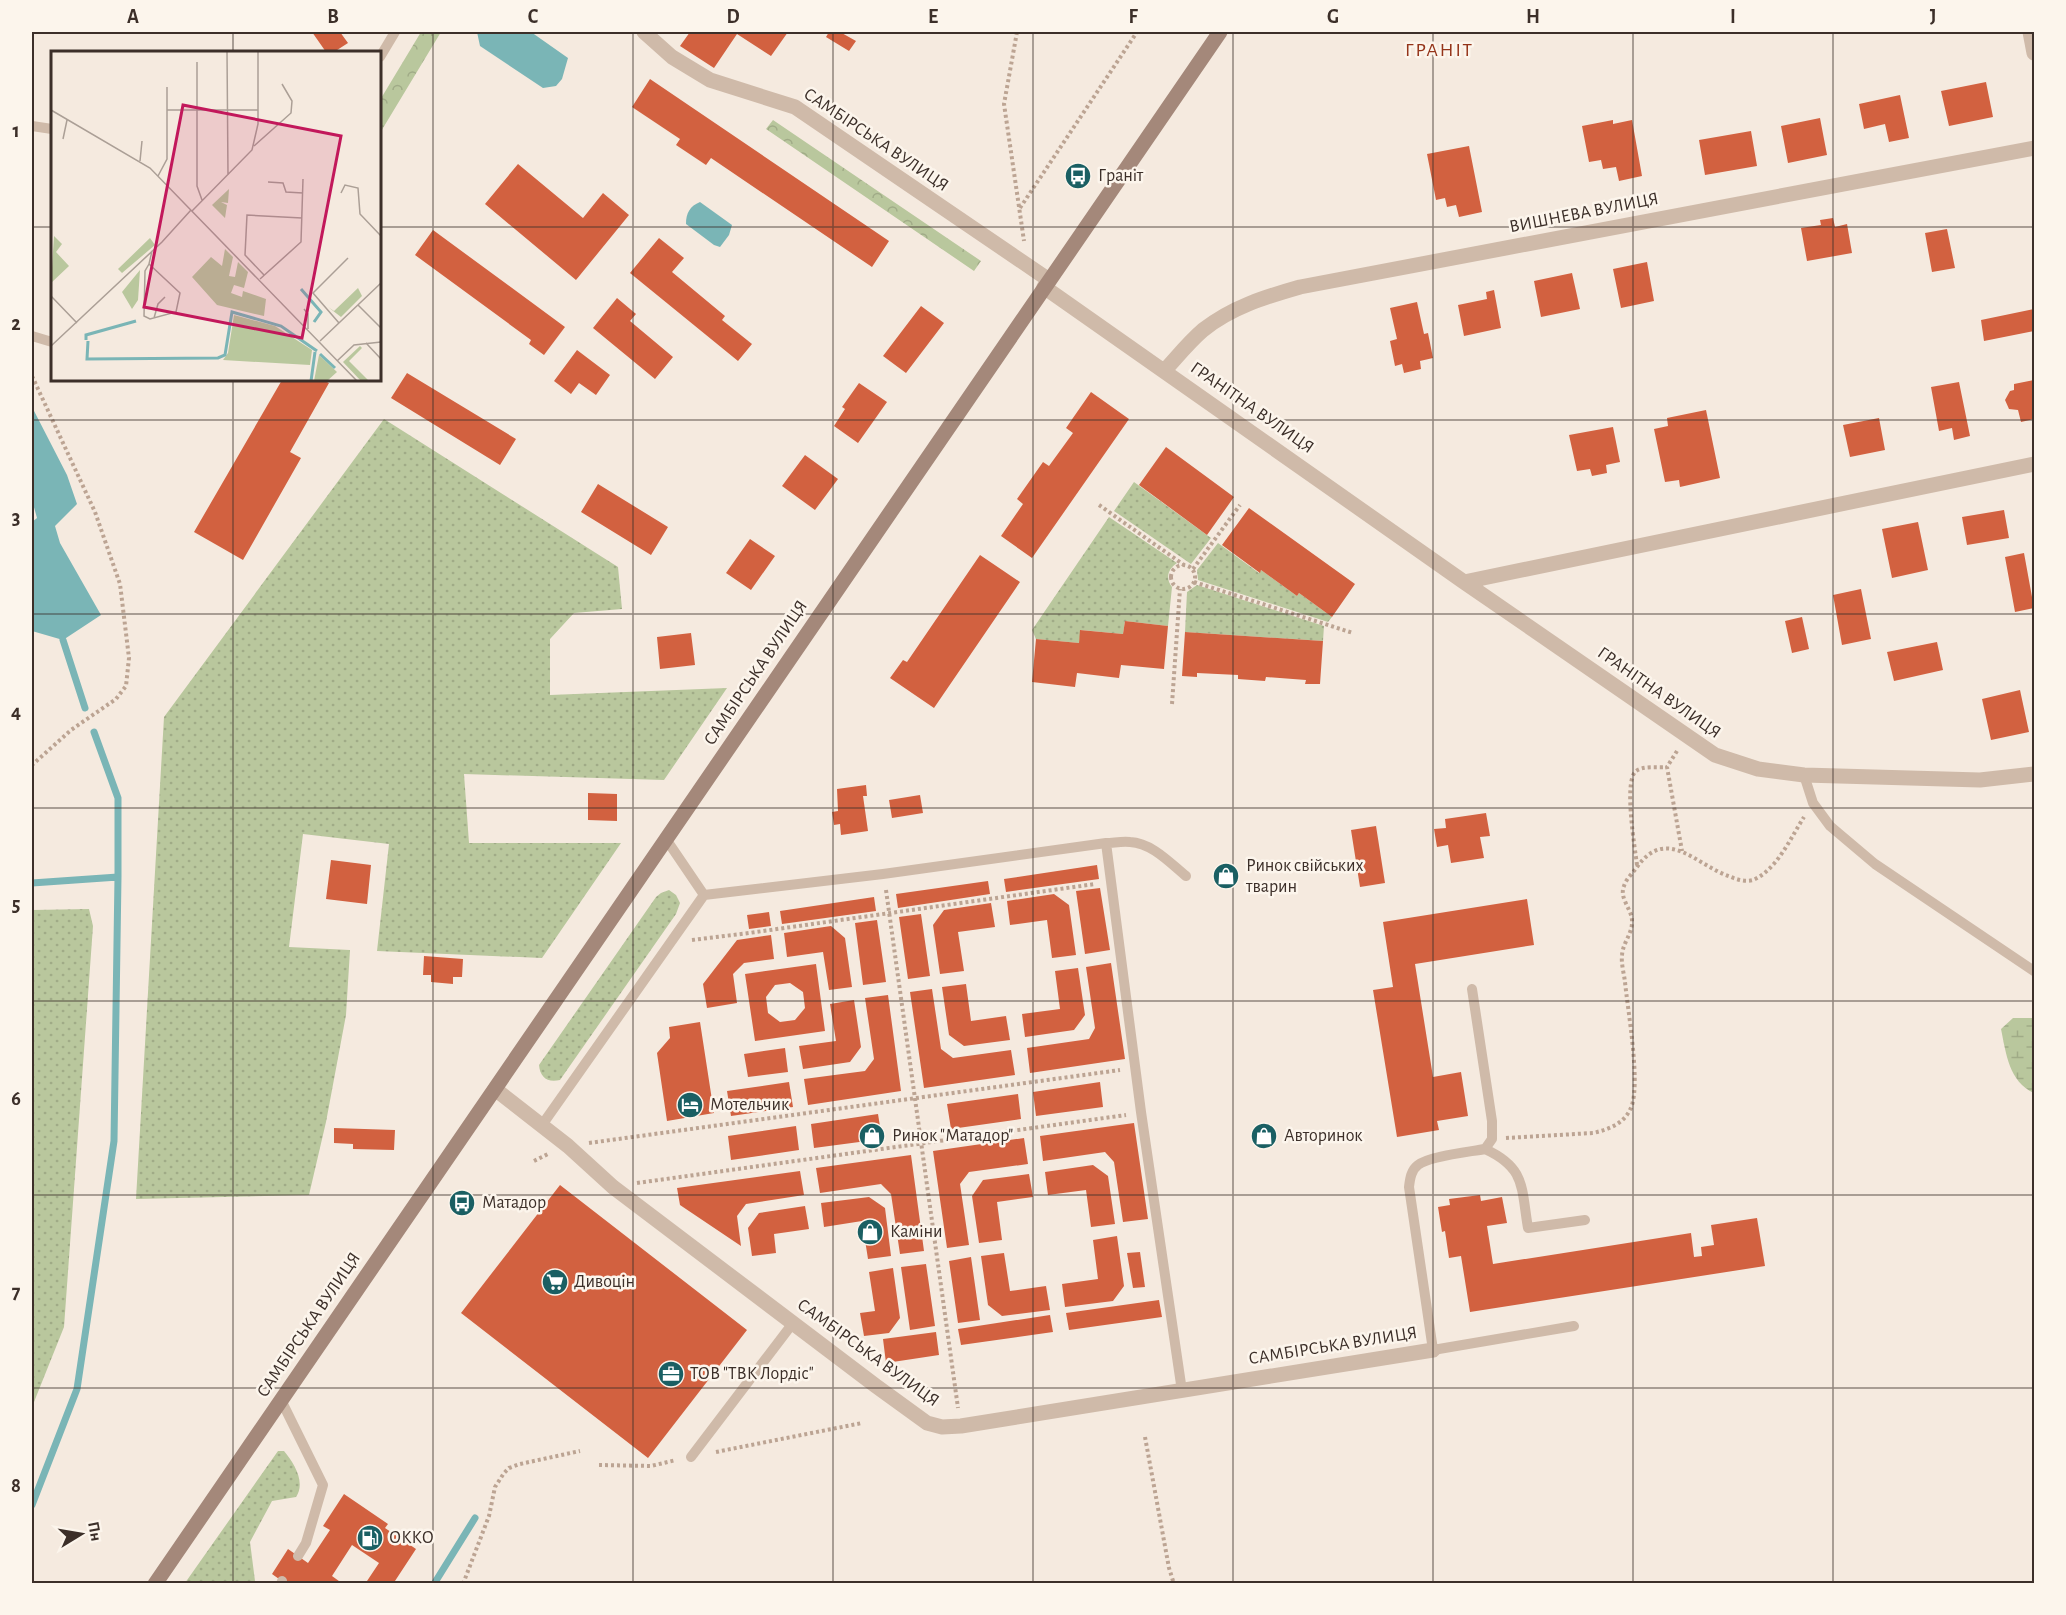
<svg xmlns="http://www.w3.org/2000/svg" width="2066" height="1615" font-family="'Alegreya Sans',sans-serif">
  <defs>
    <pattern id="grass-dots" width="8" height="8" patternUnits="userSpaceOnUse" patternTransform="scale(1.5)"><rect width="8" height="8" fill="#b9c79d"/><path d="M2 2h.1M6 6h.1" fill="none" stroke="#a0ab87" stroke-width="1.8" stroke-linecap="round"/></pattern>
    <pattern id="forest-crowns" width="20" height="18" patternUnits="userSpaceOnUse" patternTransform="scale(1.5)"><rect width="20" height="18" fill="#b9c79d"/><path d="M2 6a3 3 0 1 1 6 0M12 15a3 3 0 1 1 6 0" fill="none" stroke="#a0ab87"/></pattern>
    <pattern id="wetland-marsh" width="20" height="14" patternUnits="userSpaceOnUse" patternTransform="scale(1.5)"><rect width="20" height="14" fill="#b9c79d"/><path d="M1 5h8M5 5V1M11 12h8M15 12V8" fill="none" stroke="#a0ab87"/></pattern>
  </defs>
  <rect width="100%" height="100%" fill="#f5eadf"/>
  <!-- grass -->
  <path fill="url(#grass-dots)" d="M384 419 618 567 622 609 574 613 550 639V695L727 688 664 780 464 774 469 843H621L542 958 377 951 389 844 303 834 289 947 350 950 346 1015 326 1122 309 1195 136 1199 164 717Z
    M1134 482 1211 538 1191 564 1114 511Z
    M1109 517 1177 563C1168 569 1165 578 1172 587L1168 626 1125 621 1123 634 1081 630 1079 643 1036 639 1032 630Z
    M1218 543 1259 573 1261 570 1297 596 1299 593 1332 617 1328 622 1198 580 1197 570Z
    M1197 585 1324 626 1323 641 1185 632 1187 592Z
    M669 890 676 895 680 903 676 914 560 1080C547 1083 540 1077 539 1065L656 897 661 893Z
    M89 909 93 926 64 1327 32 1407V910Z
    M278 1451H284C294 1463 306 1482 296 1497L272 1501 250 1542 255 1581 253 1583H185Z"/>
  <!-- forest -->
  <path fill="url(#forest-crowns)" d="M421 32H441L380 133V100Z
    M773 120 981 261 974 271 766 129Z"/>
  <!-- wetland -->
  <path fill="url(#wetland-marsh)" d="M2013 1018H2034V1093C2009 1082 2006 1053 2001 1029Z"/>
  <!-- water -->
  <path fill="#7ab5b6" d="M477 32H531L568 58 562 79 556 86 543 88 480 46Z
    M700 202 732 225 729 235 720 247 714 245 686 224C686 213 690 206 700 202Z
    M32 407 67 475 77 504 55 526 60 543 101 615 63 640 32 631V522L37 518 32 500Z"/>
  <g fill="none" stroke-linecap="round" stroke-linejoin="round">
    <!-- stream -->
    <path stroke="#7ab5b6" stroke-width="7" d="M63 640 85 708
      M94 732 118 798V877
      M32 883 118 877 114 1141 77 1389 32 1505
      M434 1584 475 1518"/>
  </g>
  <!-- building -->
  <path fill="#d26140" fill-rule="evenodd" d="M312 32H340L348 43 334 52H326Z
    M690 32H788L771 56 737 34 714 68 680 46Z
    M829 32H840L856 41 849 51 826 37Z
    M650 79 889 241 872 267 711 158 706 165 676 145 680 139 632 107Z
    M1986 82 1993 117 1949 126 1941 91Z
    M1900 95 1909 138 1889 142 1885 124 1864 129 1859 104Z
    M1820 118 1827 155 1788 163 1781 126Z
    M1613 120V124L1632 120 1642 176 1619 181 1616 167 1603 169 1601 160 1589 162 1582 126Z
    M1751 131 1757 166 1705 175 1699 140Z
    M1469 146 1482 212 1459 217 1456 205 1447 207 1445 198 1436 200 1427 154Z
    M518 164 583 218 603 193 629 215 576 280 485 204Z
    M1833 218 1835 227 1847 224 1852 253 1807 261 1801 228 1821 225 1820 220Z
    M1947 229 1955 268 1932 272 1925 233Z
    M433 230 565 327 544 355 529 344 531 340 415 255Z
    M659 238 684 258 672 272 725 316 722 320 752 344 738 361 630 273Z
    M1647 262 1654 301 1621 308 1613 269Z
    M1572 273 1580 309 1541 317 1534 281Z
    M1494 290 1501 328 1464 336 1458 305 1487 299 1486 292Z
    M617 298 636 314 630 321 673 357 655 379 593 328Z
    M1417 302 1424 334 1428 333 1433 358 1420 361 1421 369 1404 373 1402 364 1395 366 1390 341 1397 339 1390 308Z
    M921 306 944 323 906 373 883 356Z
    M2034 309V331L1984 341 1981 320Z
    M577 350 610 375 596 395 579 383 571 394 554 381Z
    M407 373 516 439 500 465 391 398Z
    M282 380H323L329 383 290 452 301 458 243 560 194 532Z
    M2034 380V419L2021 422 2018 410 2009 409 2005 400 2010 391 2014 390V384Z
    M1959 382 1970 436 1954 440 1952 428 1939 431 1931 387Z
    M859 383 887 402 858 443 834 426 845 409 842 407Z
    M1091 392 1129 419 1032 558 1001 536 1023 504 1017 499 1043 462 1049 466 1073 433 1066 428Z
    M1706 410 1720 478 1680 487 1679 480 1665 482 1654 429 1668 426 1667 418Z
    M1879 418 1885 450 1850 457 1843 425Z
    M1613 427 1620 462 1606 465 1607 473 1592 476 1590 469 1577 471 1569 435Z
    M1166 447 1234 497 1207 535 1139 485Z
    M805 455 838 479 815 510 782 486Z
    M598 484 668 527 651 555 581 512Z
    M1249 508 1355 584 1332 617 1299 593 1297 596 1261 570 1260 573 1222 545Z
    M2004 510 2009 538 1967 545 1962 517Z
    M1918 522 1928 570 1892 578 1882 529Z
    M750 539 775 556 751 590 726 573Z
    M2024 553 2034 608 2015 612 2005 557Z
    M980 555 1020 582 934 708 890 678 903 660 907 662Z
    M1861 589 1871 639 1842 645 1833 595Z
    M1802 617 1809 649 1792 653 1785 621Z
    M1125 621 1168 626 1164 669 1121 665 1119 678 1077 673 1075 687 1032 682 1036 639 1079 643 1080 630 1123 634Z
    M1185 632 1323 641 1320 684H1305L1306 680 1266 677 1265 681 1238 679V675L1197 673V677L1182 676Z
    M691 633 695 665 660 669 657 637Z
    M1937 642 1943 670 1894 681 1887 652Z
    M2020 690 2029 732 1991 740 1982 699Z
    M866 785 867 796H863L868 831 841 835 840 824 834 825 832 812 838 811 837 789Z
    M588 793 617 794V821L588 820Z
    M920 795 923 813 892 818 889 800Z
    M1486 813 1490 836 1480 837 1484 858 1451 863 1448 845 1437 847 1434 829 1446 828 1445 819Z
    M1376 826 1385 883 1360 887 1351 830Z
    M331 860 371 865 367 904 326 899Z
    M1097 865 1099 879 1006 892 1004 879Z
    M988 881 990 894 898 908 896 894Z
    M1100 888 1110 950 1085 954 1076 891Z
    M1054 894 1069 905 1076 955 1052 958 1047 920 1010 925 1007 901Z
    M874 897 876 911 782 924 780 911Z
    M1527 899 1534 945 1415 964 1433 1077 1461 1072 1468 1116 1437 1121 1439 1130 1397 1137 1373 990 1393 987 1383 922Z
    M991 903 995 927 958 932 964 971 940 974 933 925 944 910Z
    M769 912 771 926 749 929 747 915Z
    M921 914 930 976 908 979 899 917Z
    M877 920 886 982 863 985 855 923Z
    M831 926 845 938 852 987 829 990 823 952 787 957 784 933Z
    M771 935 774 959 744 963 733 974 737 1003 707 1008 703 984 737 940Z
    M424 956 463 959 462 977H453V984L431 982V975H423Z
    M1111 963 1125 1059 1030 1073 1027 1048 1089 1039 1095 1028 1086 967Z
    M816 964 825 1031 755 1041 745 974ZM790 983 803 992 805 1008 795 1020 780 1022 768 1013 766 997 775 985Z
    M1078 968 1085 1015 1074 1030 1025 1037 1022 1014 1060 1009 1055 971Z
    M966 984 971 1021 1006 1016 1010 1040 964 1046 949 1035 942 987Z
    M932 989 941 1049 953 1058 1011 1050 1015 1075 924 1088 910 992Z
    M888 995 901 1091 808 1105 804 1079 865 1071 874 1059 865 998Z
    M854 1000 861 1047 850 1062 803 1069 799 1046 836 1041 830 1004Z
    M700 1022 714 1113 667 1121 657 1053 670 1038 669 1027Z
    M785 1048 788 1072 748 1077 744 1054Z
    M789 1082 793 1107 731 1116 727 1091Z
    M1100 1082 1103 1107 1036 1116 1033 1092Z
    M1018 1094 1021 1119 951 1129 947 1104Z
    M878 1114 882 1139 814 1148 811 1124Z
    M1134 1123 1148 1219 1123 1222 1114 1162 1105 1152 1043 1161 1040 1136Z
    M796 1126 799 1150 731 1160 728 1136Z
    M334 1128 395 1130 394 1150 353 1149V1144L334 1143Z
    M1024 1138 1028 1164 969 1172 960 1184 969 1245 947 1248 933 1151Z
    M911 1155 924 1251 900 1254 891 1194 881 1184 820 1193 816 1168Z
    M1093 1165 1108 1176 1115 1224 1091 1227 1086 1190 1048 1195 1045 1172Z
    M800 1171 804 1195 746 1204 737 1216 741 1246 680 1205 677 1188Z
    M1029 1174 1033 1197 997 1202 1002 1240 979 1243 972 1196 983 1180Z
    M560 1185 747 1330 648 1458 461 1313Z
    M1480 1195 1481 1201 1502 1197 1507 1223 1487 1226 1493 1264 1691 1233 1694 1257 1702 1256 1701 1247 1714 1245 1711 1225 1757 1218 1765 1266 1470 1312 1461 1256 1449 1258 1445 1231 1442 1232 1438 1207 1450 1205 1449 1199Z
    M869 1197 885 1208 891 1256 868 1259 862 1221 824 1227 821 1203Z
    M805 1206 809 1229 774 1234 776 1253 752 1256 748 1228 759 1213Z
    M1117 1236 1124 1286 1113 1301 1065 1307 1062 1284 1098 1279 1093 1240Z
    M1140 1252 1145 1287 1133 1288 1127 1253Z
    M1004 1253 1010 1291 1046 1286 1050 1310 1002 1316 988 1305 981 1256Z
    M971 1257 980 1320 958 1323 949 1261Z
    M926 1264 935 1326 910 1330 901 1267Z
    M893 1268 900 1318 889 1333 864 1336 860 1313 875 1311 869 1272Z
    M1159 1300 1162 1317 1069 1330 1066 1313Z
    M1050 1315 1053 1332 961 1345 958 1329Z
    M936 1332 939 1355 886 1363 883 1339Z
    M344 1494 388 1524 385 1528 416 1549 393 1584H365L379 1563 352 1545 332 1576 343 1584H286L272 1574 288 1549 308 1563 330 1530 323 1526Z"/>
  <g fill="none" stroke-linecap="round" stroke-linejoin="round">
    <!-- path -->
    <path stroke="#bca493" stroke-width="4" stroke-dasharray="3 3" stroke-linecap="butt" d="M1017 32 1004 104 1024 241
      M1020 208 1137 32
      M32 376 95 512 120 584 129 658 126 686 116 699 71 730 32 765
      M1099 505 1184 565
      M1171 577a12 12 0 1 1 24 0a12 12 0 1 1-24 0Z
      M1193 569 1240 505
      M1194 582 1353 633
      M1172 704 1180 589
      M1677 751 1667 767 1682 851
      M1637 865C1635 848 1624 785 1635 772 1642 765 1658 768 1667 767
      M886 890 958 1408
      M692 940 749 933 1095 884
      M1506 1138 1593 1133C1610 1129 1626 1123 1632 1105 1640 1079 1628 1012 1625 982 1624 974 1621 963 1622 955 1623 942 1633 933 1632 920 1631 908 1619 898 1624 886 1626 879 1633 873 1637 867 1667 825 1697 866 1731 877 1738 880 1746 882 1753 880 1777 870 1791 837 1804 817
      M589 1143 1120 1070
      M534 1161 550 1153
      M637 1183 1126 1115
      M1145 1437 1169 1568 1174 1584
      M716 1452 862 1423
      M599 1465 651 1466 676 1460
      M463 1584 489 1516 495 1487 504 1473 509 1468 520 1464 580 1451"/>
    <!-- lane -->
    <path stroke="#cfbaa9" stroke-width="10" d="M380 57 395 32
      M32 126 52 129
      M32 336 52 342
      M1804 775 1813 803 1830 826 1875 864 2034 971
      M666 839 704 895
      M1106 843C1113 843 1122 841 1130 842 1152 843 1170 863 1186 876
      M1472 989 1492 1121V1139L1485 1149C1469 1152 1429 1156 1418 1165 1411 1170 1410 1179 1409 1187L1433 1350 1574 1326
      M542 1125 704 895 883 874 1106 843 1141 1112 1182 1391
      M1485 1149C1526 1168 1521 1187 1528 1228L1585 1220
      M281 1400 323 1485 306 1543 298 1556
      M691 1457 793 1323
      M281 1584 282 1581"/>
    <!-- street -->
    <path stroke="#cfbaa9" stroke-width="15" d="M644 32 672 57 710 80 795 107 1049 280
      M2030 32 2034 53
      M1044 287 1464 582 1715 755 1758 769 1804 775 1980 780 2034 774
      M1165 370C1177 357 1189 342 1203 330 1232 307 1265 297 1300 287L2034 148
      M1464 582 2034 464
      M495 1089 568 1146 613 1187 876 1386 927 1423 942 1427 961 1426 1433 1350"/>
    <!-- secondary -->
    <path stroke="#a4887a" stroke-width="15" d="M155 1584 1220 32"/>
  </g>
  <!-- grid -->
  <path fill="none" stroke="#3c2f29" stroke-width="1.5" stroke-opacity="0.55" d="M233 32V52M433 32V1584M633 32V1584M833 32V1584M1033 32V1584M1233 32V1584M1433 32V1584M1633 32V1584M1833 32V1584M32 227H52M380 227H2034M233 380V1584M32 420H2034M32 614H2034M32 808H2034M32 1001H2034M32 1195H2034M32 1388H2034"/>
  <!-- icons -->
  <defs>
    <symbol id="bus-disc" viewBox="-11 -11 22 22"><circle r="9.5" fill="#1a5f63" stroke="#fcf5ec"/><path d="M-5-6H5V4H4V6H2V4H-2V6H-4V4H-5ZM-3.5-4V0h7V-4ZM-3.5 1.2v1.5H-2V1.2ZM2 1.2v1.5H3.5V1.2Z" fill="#fff"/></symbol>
    <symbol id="shop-disc" viewBox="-11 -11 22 22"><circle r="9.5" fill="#1a5f63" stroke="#fcf5ec"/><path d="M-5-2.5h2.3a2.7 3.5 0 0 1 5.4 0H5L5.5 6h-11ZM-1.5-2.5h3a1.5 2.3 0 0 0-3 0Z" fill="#fff"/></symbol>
    <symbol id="hotel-disc" viewBox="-11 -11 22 22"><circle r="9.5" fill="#1a5f63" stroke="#fcf5ec"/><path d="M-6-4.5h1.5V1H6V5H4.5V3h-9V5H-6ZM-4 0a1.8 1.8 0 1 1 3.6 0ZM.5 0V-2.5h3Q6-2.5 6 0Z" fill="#fff"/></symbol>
    <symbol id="supermarket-disc" viewBox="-11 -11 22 22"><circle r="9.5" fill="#1a5f63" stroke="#fcf5ec"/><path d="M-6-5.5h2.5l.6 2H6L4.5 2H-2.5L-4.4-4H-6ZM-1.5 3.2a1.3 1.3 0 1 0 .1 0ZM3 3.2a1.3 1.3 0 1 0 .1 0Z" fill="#fff"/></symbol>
    <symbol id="office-disc" viewBox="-11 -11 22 22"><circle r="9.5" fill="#1a5f63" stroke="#fcf5ec"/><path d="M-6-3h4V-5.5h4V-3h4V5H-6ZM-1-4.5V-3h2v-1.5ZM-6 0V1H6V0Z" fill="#fff"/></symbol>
    <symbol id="fuel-disc" viewBox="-11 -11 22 22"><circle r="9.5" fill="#1a5f63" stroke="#fcf5ec"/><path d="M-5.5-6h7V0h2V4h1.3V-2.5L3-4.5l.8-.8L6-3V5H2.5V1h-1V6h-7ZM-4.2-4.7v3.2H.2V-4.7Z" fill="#fff"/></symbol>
  </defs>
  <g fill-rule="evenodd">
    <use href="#bus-disc" x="1063" y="161" width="30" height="30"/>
    <use href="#shop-disc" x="1211" y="861" width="30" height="30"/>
    <use href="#hotel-disc" x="675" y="1090" width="30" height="30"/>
    <use href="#shop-disc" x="857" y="1121" width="30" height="30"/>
    <use href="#shop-disc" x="1249" y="1121" width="30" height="30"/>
    <use href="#bus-disc" x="447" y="1188" width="30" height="30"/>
    <use href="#shop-disc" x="855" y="1217" width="30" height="30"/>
    <use href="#supermarket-disc" x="540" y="1267" width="30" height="30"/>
    <use href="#office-disc" x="656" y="1359" width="30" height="30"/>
    <use href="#fuel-disc" x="355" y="1523" width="30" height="30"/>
  </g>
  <g text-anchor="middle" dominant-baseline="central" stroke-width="5" stroke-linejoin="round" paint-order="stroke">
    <!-- street labels -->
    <g font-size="18" fill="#3c2f29" stroke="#fcf5ec">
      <text transform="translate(876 140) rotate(34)">САМБІРСЬКА ВУЛИЦЯ</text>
      <text transform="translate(1584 213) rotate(-11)">ВИШНЕВА ВУЛИЦЯ</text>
      <text transform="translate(1252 408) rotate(35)">ГРАНІТНА ВУЛИЦЯ</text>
      <text transform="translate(756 673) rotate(-56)">САМБІРСЬКА ВУЛИЦЯ</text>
      <text transform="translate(1659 693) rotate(35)">ГРАНІТНА ВУЛИЦЯ</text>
      <text transform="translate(309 1325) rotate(-56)">САМБІРСЬКА ВУЛИЦЯ</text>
      <text transform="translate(1333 1346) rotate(-9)">САМБІРСЬКА ВУЛИЦЯ</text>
      <text transform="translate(868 1353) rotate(36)">САМБІРСЬКА ВУЛИЦЯ</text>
    </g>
    <!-- poi labels -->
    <g font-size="18" fill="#3c2f29" stroke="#fcf5ec" text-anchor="start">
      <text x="1098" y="176">Граніт</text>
      <text x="1246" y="866">Ринок свійських<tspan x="1246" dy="21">тварин</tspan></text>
      <text x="710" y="1105">Мотельчик</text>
      <text x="892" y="1136">Ринок "Матадор"</text>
      <text x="1284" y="1136">Авторинок</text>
      <text x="482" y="1203">Матадор</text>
      <text x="890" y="1232">Каміни</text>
      <text x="574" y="1282">Дивоцін</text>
      <text x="690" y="1374">ТОВ "ТВК Лордіс"</text>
      <text x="389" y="1538">ОККО</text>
    </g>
    <!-- neighbourhood labels -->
    <g font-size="20" letter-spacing="1.5" fill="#943419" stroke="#fcf5ec">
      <text x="1439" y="50">ГРАНІТ</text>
    </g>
  </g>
  <!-- overview -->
  <g transform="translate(51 51)">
    <rect width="330" height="330" fill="#f5eadf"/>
    <path d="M178 138 177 152 170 151 176 154 174 167 161 154ZM99 187 104 194 71 222 67 218ZM174 198 182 206 178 225 184 226 187 211 197 221 193 237 183 234 180 242 191 246 192 240 215 248 213 265 166 254 141 226 160 206 171 215ZM307 237 311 245 290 266 277 256 283 260ZM183 264 224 275 261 299 259 314 172 309 177 302ZM268 304 286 321 276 330H263Z" fill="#b9c79d"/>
    <path d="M3 185 11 193 5 201 18 215 0 232ZM89 219 87 249 81 258 71 241Z" fill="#b9c79d"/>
    <path d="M309 295 311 297 298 310 318 330H310L292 311Z" fill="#b9c79d"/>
    <path fill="none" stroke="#7ab5b6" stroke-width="3" d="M250 238 270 261 263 271M35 289V284L85 270M37 290 36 308 167 307 174 304 181 261 230 275 266 300M269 303 284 317M260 330 264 301"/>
    <path fill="none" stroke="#ab9f96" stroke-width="1.5" d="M176 0 177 124M146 11V135L151 149M0 59 99 117 306 330M116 59H207M12 88 16 69M203 95 240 62 241 50 231 33M89 110 91 90M107 125 116 108V36M217 131 232 132 235 141 252 142M290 142 294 134 307 137 309 163 330 185M141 160 201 99 207 73V0M98 213 94 220 93 265 99 268 125 261 129 242 98 213 101 200M213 224 194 204 196 164 251 167M209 228 250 191 252 128M0 245 26 272M307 254 330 277M253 258 257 263V278M103 267 107 253 114 246M288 272 262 242 297 207M269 290 330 232M315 292 330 308M0 295 111 191 140 159M286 310 303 294 330 291"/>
    <path fill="#c2185b" fill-opacity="0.15" stroke="#c2185b" stroke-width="3" d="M132 54 290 85 251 287 93 256Z"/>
    <rect width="330" height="330" fill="none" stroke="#3c2f29" stroke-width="3"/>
  </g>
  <!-- border -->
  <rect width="2066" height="1615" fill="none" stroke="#fcf5ec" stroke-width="66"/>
  <!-- north arrow -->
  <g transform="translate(81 1534) rotate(79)" stroke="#fcf5ec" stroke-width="4.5" paint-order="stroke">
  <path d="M0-4.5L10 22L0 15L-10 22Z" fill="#3c2f29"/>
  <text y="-9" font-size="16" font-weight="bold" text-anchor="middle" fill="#3c2f29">Пн</text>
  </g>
  <rect x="33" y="33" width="2000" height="1549" fill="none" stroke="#3c2f29" stroke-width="2"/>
  <g font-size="20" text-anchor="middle" font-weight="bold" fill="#3c2f29">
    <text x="133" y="23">A</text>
    <text x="333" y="23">B</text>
    <text x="533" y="23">C</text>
    <text x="733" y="23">D</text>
    <text x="933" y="23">E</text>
    <text x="1133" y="23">F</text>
    <text x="1333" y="23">G</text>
    <text x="1533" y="23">H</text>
    <text x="1733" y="23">I</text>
    <text x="1933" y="23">J</text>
    <text x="16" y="137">1</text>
    <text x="16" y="330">2</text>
    <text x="16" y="524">3</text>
    <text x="16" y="718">4</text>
    <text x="16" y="911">5</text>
    <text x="16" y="1105">6</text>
    <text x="16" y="1298">7</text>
    <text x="16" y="1492">8</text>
  </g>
</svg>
